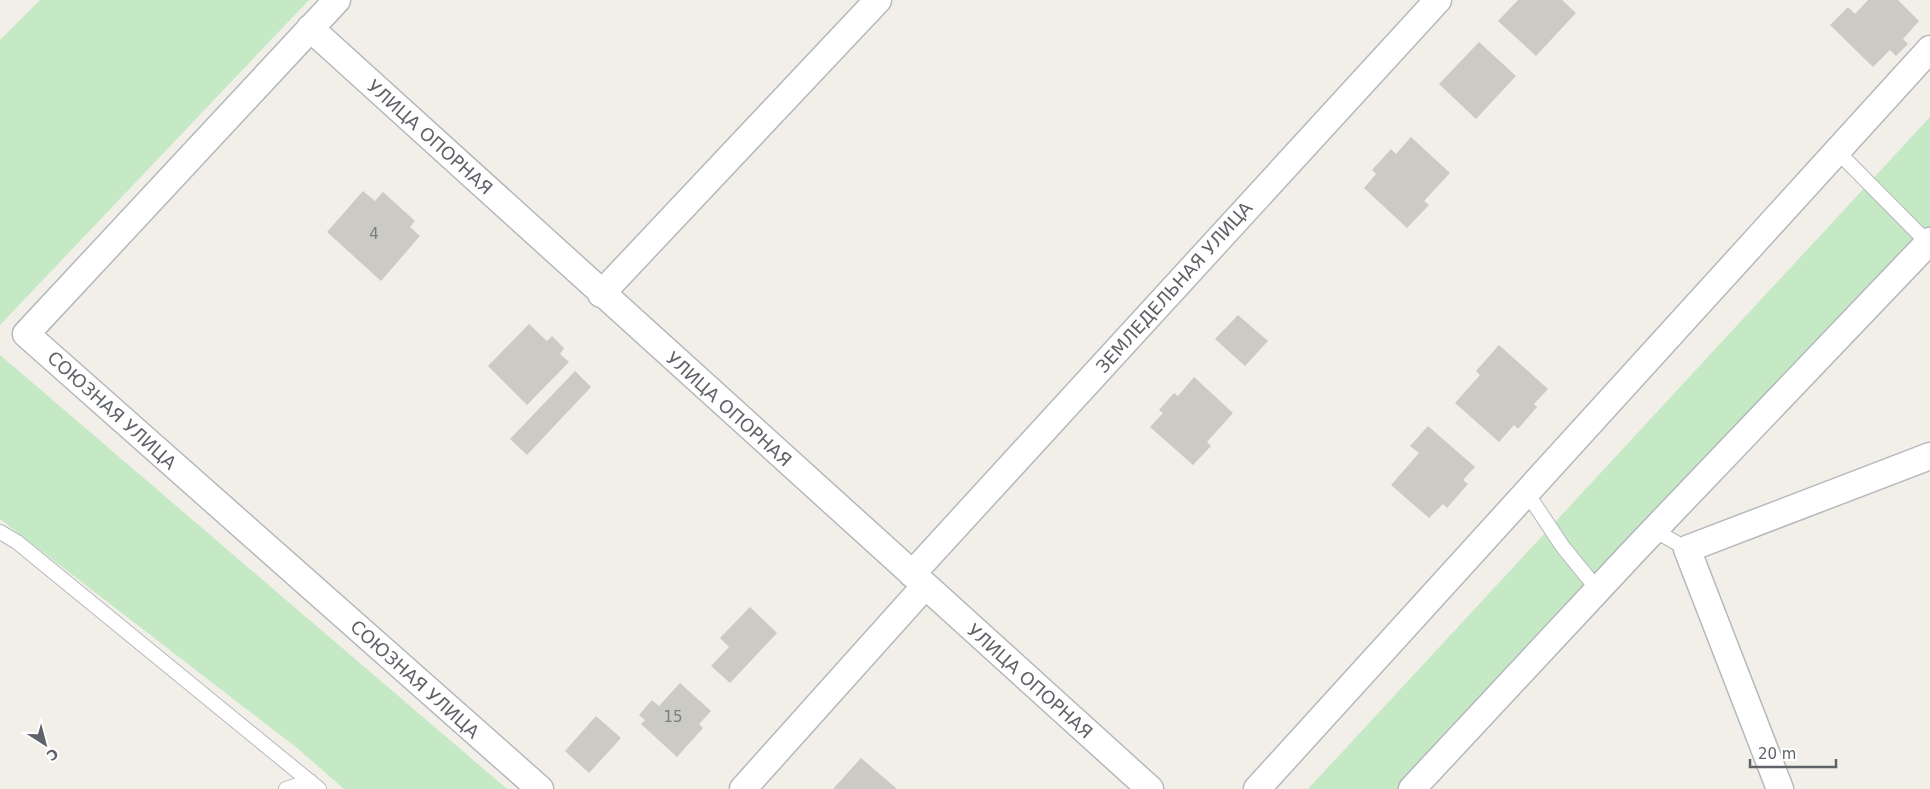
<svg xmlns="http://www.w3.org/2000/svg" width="1930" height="789" font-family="'DejaVu Sans',sans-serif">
  <rect width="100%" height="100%" fill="#f1efe8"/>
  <!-- green -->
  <path fill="#c5e8c5" d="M40 0H309L0 325V40Z
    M1930 117V228L1400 789H1308Z
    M0 355 507 789H344L297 748 0 519Z"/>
  <!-- building -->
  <path fill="#cccac5" d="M1518 0H1562L1576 13 1536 56 1498 21Z
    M1868 0H1898L1919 21 1903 39 1908 44 1896 56 1890 50 1873 67 1830 25 1848 7 1855 14Z
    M1479 42 1516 76 1476 119 1439 84Z
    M1411 137 1450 173 1424 201 1429 205 1407 228 1364 188 1376 174 1372 170 1391 149 1396 154Z
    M363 191 375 201 383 192 415 221 410 227 420 236 381 281 327 232Z
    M1238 315 1268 341 1245 366 1215 339Z
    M529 324 547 341 552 336 564 348 560 354 569 362 527 405 488 366Z
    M1499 345 1548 389 1534 404 1537 407 1518 429 1514 425 1499 442 1455 403 1480 375 1476 371Z
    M575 371 591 387 527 455 510 439Z
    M1194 377 1233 413 1207 442 1211 446 1193 465 1150 427 1163 413 1159 410 1174 393 1178 396Z
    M1428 426 1475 467 1463 480 1468 484 1447 508 1443 504 1429 518 1391 485 1419 453 1410 446Z
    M750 607 777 633 730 683 711 666 729 647 720 638Z
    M680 683 711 711 699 724 703 728 677 757 641 724 645 720 639 715 652 700 659 706Z
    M596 716 621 738 589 773 565 751Z
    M861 758 897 789H833Z"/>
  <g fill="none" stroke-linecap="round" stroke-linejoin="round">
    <defs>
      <path id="lane" d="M1837 151 1928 243
        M1527 493 1563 547 1598 590
        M1654 530 1687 549
        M0 532 17 542 319 789
        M286 789 310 781"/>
      <path id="street" d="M337 0 26 334 540 789
        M310 28 1150 789
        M601 294 878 0
        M912 574 1438 0
        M743 789 925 586
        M1257 789 1930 49
        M1412 789 1634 551 1930 241
        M1780 789 1687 549 1930 456"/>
    </defs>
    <!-- lane casing -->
    <use href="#lane" stroke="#b5b8bc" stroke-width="16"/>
    <!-- street casing -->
    <use href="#street" stroke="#b5b8bc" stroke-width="29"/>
    <!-- lane -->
    <use href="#lane" stroke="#fff" stroke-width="14"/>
    <!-- street -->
    <use href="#street" stroke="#fff" stroke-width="26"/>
  </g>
  <g text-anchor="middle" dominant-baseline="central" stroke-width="4.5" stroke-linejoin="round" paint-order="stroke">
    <!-- number labels -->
    <g font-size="15" fill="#7a7d7f">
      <text x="374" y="234">4</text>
      <text x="673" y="717">15</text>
    </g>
    <!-- street labels -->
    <g font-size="18" fill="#5f6368" stroke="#fff">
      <text transform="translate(430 137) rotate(42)">УЛИЦА ОПОРНАЯ</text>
      <text transform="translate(1174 287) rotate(-48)">ЗЕМЛЕДЕЛЬНАЯ УЛИЦА</text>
      <text transform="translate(729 409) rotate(42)">УЛИЦА ОПОРНАЯ</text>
      <text transform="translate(112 410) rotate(42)">СОЮЗНАЯ УЛИЦА</text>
      <text transform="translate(415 679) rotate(42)">СОЮЗНАЯ УЛИЦА</text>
      <text transform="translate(1030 681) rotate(42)">УЛИЦА ОПОРНАЯ</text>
    </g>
  </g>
  <!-- north arrow -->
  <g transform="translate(45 744) rotate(144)" stroke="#ffffff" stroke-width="4" paint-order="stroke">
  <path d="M0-4L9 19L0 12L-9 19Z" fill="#5f6368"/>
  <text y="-8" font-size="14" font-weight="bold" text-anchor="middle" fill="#5f6368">С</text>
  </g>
  <!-- scale -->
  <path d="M1750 759v8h86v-8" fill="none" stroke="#5f6368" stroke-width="2.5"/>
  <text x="1758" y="759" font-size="15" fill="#5f6368" stroke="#ffffff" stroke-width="4" paint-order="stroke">20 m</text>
</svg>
